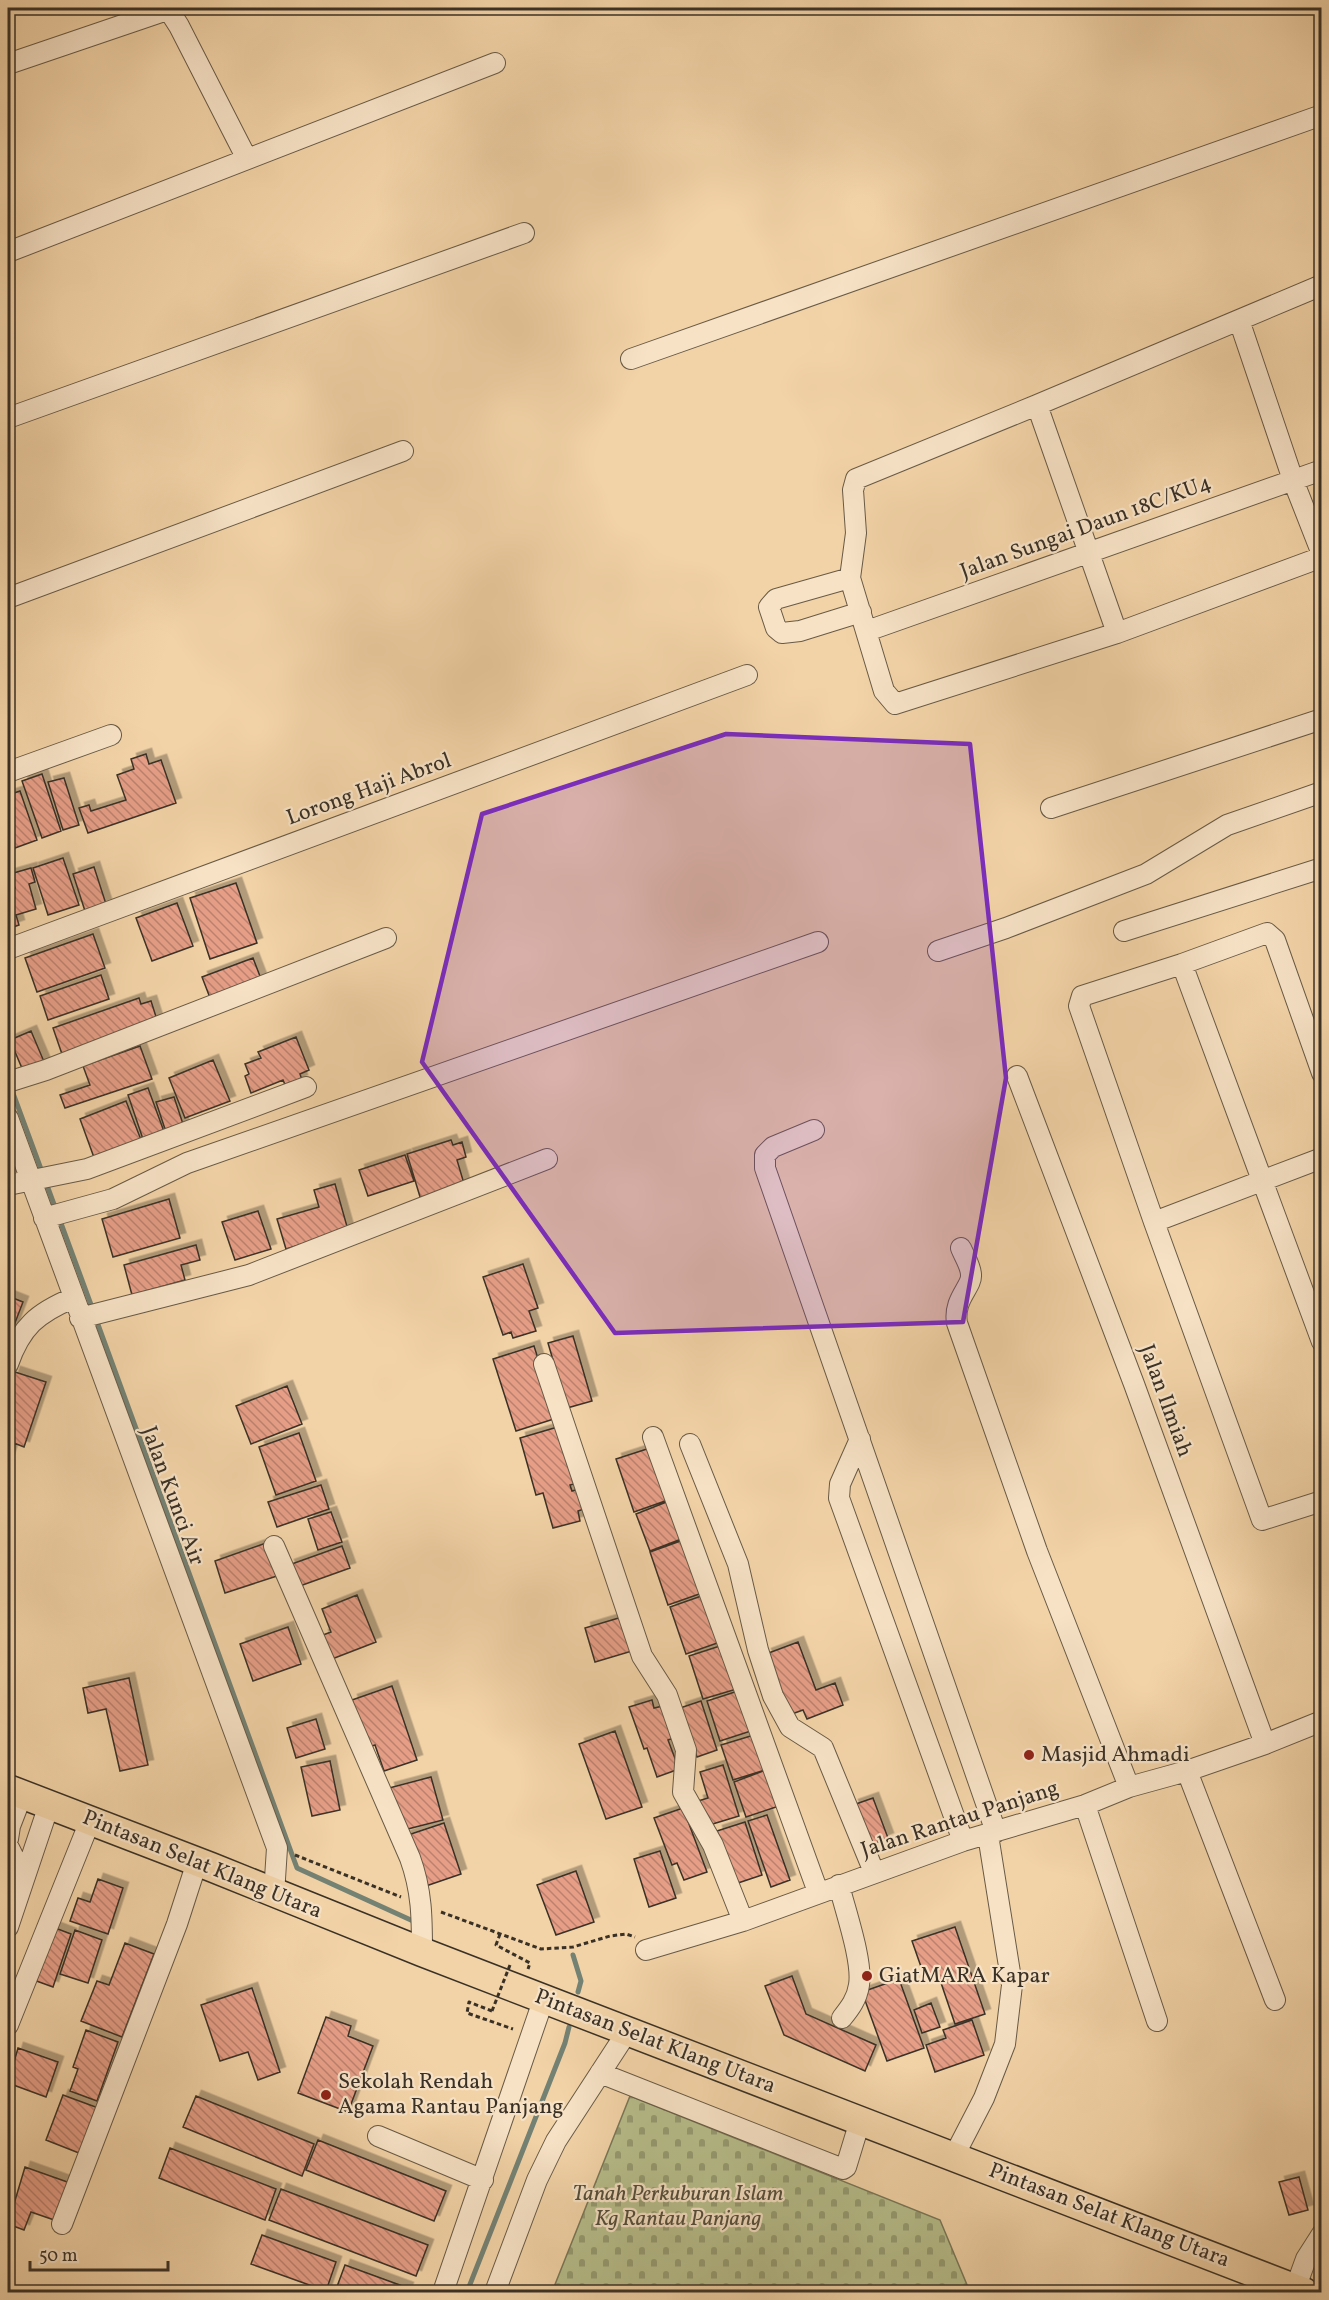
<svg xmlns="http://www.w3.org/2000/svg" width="1329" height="2300" font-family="Vollkorn,serif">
  <defs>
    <pattern id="cemetery-stones" width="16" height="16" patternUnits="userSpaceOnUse" patternTransform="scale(1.5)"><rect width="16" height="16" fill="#b6bd8a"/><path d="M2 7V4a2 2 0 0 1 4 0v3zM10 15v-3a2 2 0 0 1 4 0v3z" fill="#959a71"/></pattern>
    <pattern id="building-back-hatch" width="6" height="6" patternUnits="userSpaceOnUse" patternTransform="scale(1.5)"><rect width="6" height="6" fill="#e69e87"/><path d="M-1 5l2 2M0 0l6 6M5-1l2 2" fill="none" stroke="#bb816e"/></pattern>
    <filter id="shadow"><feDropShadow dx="5.5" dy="-5.5" stdDeviation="0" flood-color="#0004"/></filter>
  </defs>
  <rect width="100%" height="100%" fill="#f2d3a7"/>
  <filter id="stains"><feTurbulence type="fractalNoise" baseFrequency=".00333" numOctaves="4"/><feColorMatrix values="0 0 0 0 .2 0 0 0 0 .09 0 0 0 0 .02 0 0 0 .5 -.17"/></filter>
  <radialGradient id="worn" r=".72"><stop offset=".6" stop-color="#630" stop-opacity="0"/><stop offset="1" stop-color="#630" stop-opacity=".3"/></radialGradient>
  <!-- cemetery -->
  <path fill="url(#cemetery-stones)" stroke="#787758" stroke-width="1.5" d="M630 2096 940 2220 970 2292H552Z"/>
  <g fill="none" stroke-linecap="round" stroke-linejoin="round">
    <!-- stream -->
    <path stroke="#748274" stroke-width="5" d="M10 1085 93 1310
      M96 1319 297 1868 413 1921
      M573 1955 581 1981 578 1992
      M467 2292 565 2043 569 2027"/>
  </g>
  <!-- building -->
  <path fill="url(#building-back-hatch)" stroke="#3a3126" stroke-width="1.5" filter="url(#shadow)" d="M146 754 149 764 161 760 176 803 88 833 79 808 89 805 91 811 126 800 117 775 134 769 131 759Z
    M42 774 61 831 42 838 22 781Z
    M64 778 79 825 63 830 48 782Z
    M20 791 37 840 15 848 8 825V795Z
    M63 858 79 905 48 915 33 868Z
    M94 867 106 904 85 911 73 874Z
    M31 868 35 882 29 884 36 909 16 915 19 925 8 929V890L15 888 10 874Z
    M236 883 257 943 210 959 190 898Z
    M177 903 193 946 152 961 136 918Z
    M93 934 105 968 37 992 25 958Z
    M253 958 263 984 212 1003 202 977Z
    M101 975 109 999 48 1020 40 996Z
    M139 998 141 1004 151 1001 158 1023 63 1057 53 1028Z
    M31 1031 45 1064 24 1073 10 1040Z
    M296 1037 309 1070 300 1074 302 1080 286 1087 283 1080 251 1093 245 1076 249 1074 245 1064 261 1058 258 1052Z
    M140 1046 152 1079 65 1108 60 1095 90 1085 83 1066Z
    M213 1060 230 1101 185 1118 169 1078Z
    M148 1088 166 1137 145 1145 128 1095Z
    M174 1097 185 1130 167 1135 156 1102Z
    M126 1101 143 1145 96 1163 80 1119Z
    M451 1140 453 1145 462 1142 466 1157 457 1160 465 1187 421 1200 407 1154Z
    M405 1155 414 1181 368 1196 359 1170Z
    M335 1184 348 1230 286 1249 277 1219 319 1207 314 1190Z
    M169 1199 180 1238 113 1257 102 1219Z
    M258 1211 271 1249 235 1260 222 1222Z
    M196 1245 200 1260 181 1265 185 1280 132 1295 124 1265Z
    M523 1264 538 1308 529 1311 536 1331 513 1338 511 1332 503 1335 483 1277Z
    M8 1296 23 1302 8 1341Z
    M573 1336 592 1401 567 1408 548 1343Z
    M534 1346 557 1418 516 1431 493 1359Z
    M15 1372 46 1382 24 1447 14 1443 8 1462V1394Z
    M287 1386 302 1424 251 1444 236 1406Z
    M561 1426 578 1483 570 1485 572 1491 579 1489 584 1509 578 1511 580 1521 553 1528 543 1493 536 1495 520 1438Z
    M299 1433 316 1481 276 1495 259 1447Z
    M650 1448 668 1500 634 1512 616 1459Z
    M321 1485 329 1509 277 1527 268 1502Z
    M669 1501 684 1538 650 1551 636 1514Z
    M331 1512 342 1542 318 1550 308 1519Z
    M686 1539 705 1592 668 1605 650 1552Z
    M266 1543 277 1576 225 1593 215 1561Z
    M342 1546 350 1568 297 1587 289 1565Z
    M707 1594 723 1641 686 1654 670 1607Z
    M357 1595 376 1642 332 1659 323 1635 331 1632 322 1609Z
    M622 1617 632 1651 595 1662 585 1628Z
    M288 1627 301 1664 253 1681 240 1644Z
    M798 1642 816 1690 835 1683 843 1705 807 1719 803 1710 789 1715 766 1654Z
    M726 1644 740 1688 703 1699 689 1656Z
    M129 1678 148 1765 120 1771 106 1709 88 1713 83 1688Z
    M392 1686 417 1760 384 1771 375 1745 369 1747 352 1700Z
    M741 1690 754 1730 720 1741 707 1701Z
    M652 1700 654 1708 663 1706 674 1738 668 1740 679 1769 657 1777 647 1748 644 1749 629 1707Z
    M701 1701 717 1750 697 1757 680 1708Z
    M316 1719 325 1749 296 1758 287 1728Z
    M615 1731 642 1807 606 1819 579 1744Z
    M754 1735 765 1770 733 1780 721 1745Z
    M330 1761 340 1810 312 1816 301 1767Z
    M723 1765 739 1816 706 1826 698 1801 708 1798 700 1772Z
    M766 1770 779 1806 746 1817 734 1782Z
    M431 1777 443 1820 400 1831 389 1788Z
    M873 1798 888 1838 869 1846 853 1805Z
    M683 1808 707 1872 684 1880 677 1863 672 1865 654 1818Z
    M767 1815 790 1880 771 1887 748 1821Z
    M745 1822 762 1875 735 1884 717 1831Z
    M444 1823 461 1874 423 1887 405 1836Z
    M660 1851 676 1898 649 1907 634 1859Z
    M576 1871 594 1922 556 1935 537 1885Z
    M98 1879 123 1888 108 1934 70 1921 78 1898 90 1902Z
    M50 1926 71 1934 53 1987 31 1979Z
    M955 1927 985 2014 955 2024 939 1977 926 1981 912 1941Z
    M75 1930 102 1940 88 1983 60 1974Z
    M125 1943 154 1954 122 2037 81 2021 97 1981 109 1985Z
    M792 1976 806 2014 876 2045 865 2071 784 2035 765 1986Z
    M899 1979 924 2048 887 2061 862 1992Z
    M252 1988 280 2072 258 2080 248 2052 220 2061 201 2005Z
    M931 2003 940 2027 922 2033 914 2010Z
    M326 2017 351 2026 348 2036 373 2046 348 2112 298 2093Z
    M972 2020 984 2055 935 2072 926 2045 946 2038 943 2030Z
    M86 2030 118 2042 97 2101 70 2091 78 2069 73 2067Z
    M18 2048 58 2062 46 2097 8 2083Z
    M63 2095 101 2109 84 2155 46 2140Z
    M196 2096 314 2144 302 2176 183 2127Z
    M318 2140 446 2191 434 2221 306 2170Z
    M170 2148 276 2189 265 2220 159 2178Z
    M25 2167 73 2184 60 2222 31 2212 24 2230 8 2224Z
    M1299 2177 1308 2210 1289 2215 1279 2182Z
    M281 2189 428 2245 416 2276 269 2220Z
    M262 2235 336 2262 326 2291 251 2264Z
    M345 2265 408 2288 406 2292H335Z"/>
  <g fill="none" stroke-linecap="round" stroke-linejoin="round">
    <defs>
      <path id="minor" d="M8 64 161 12H170L179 26 247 159
        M8 252 495 63
        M1239 320 1293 480 1322 554
        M631 359 1322 115
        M1037 405 1117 633 1322 557
        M8 418 524 233
        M850 578 776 599 769 607 776 628 782 633 800 631 861 612
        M8 598 403 451
        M867 631 1322 470
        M1117 633 895 704 884 691 850 578 856 533 853 490 856 479 1037 405 1322 285
        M8 772 111 735
        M1051 808 1322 719
        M1124 931 1322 868
        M8 949 747 675
        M938 951 1006 928 1146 874 1227 825 1322 792
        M1182 964 1322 1342
        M1322 1073 1275 940 1267 933 1182 964 1082 996 1079 1006 1154 1222 1262 1520 1322 1501
        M1017 1076 1134 1384 1265 1744
        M8 1082 46 1070 386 938
        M8 1118 277 1848 274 1894
        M814 1130 773 1147 765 1155V1168L996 1832
        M8 1185 87 1169 306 1087
        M44 1218 113 1199 187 1163 818 942
        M1154 1222 1322 1158
        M961 1248C964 1256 971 1266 971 1275 972 1287 953 1299 957 1323L1037 1551 1129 1787
        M80 1318 249 1275 547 1159
        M8 1364C21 1327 37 1313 73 1298
        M544 1364 642 1656 667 1695 686 1750 683 1792 713 1845 743 1921
        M653 1437 818 1892
        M860 1439 840 1484 839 1498 963 1841
        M690 1444 738 1564 758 1650 773 1696 790 1727 823 1748 874 1872
        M274 1546 410 1858C422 1891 422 1918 422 1952
        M1187 1771 1275 2000
        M1085 1805 1157 2021
        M8 1839 10 1826 22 1795
        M8 1846 24 1878
        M839 1885C845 1910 863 1961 859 1985 857 1999 850 2008 842 2018
        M8 1927 49 1805
        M646 1950 743 1921 963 1841 1085 1805 1129 1787 1187 1771 1265 1744 1322 1721
        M8 2025 90 1821
        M600 2073 843 2169 846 2167 860 2121
        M378 2136 483 2180
        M954 2156 984 2098 1005 2044 1012 1985 988 1835
        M62 2224 177 1924 197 1862
        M443 2292 544 1998
        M495 2292 537 2180 556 2141 627 2032
        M1294 2292 1306 2259 1322 2234"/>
      <path id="highway" d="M8 1789 211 1867 422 1952 1304 2292"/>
    </defs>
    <!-- minor casing -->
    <use href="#minor" stroke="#685a46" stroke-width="22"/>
    <!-- highway casing -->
    <use href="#highway" stroke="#3a3126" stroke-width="31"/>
    <!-- path -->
    <path stroke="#3a3126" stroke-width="3" stroke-dasharray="4.5 3" stroke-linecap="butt" d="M295 1855 401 1897
      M441 1912 541 1949 573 1947 610 1936 626 1934 635 1937
      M500 1934 496 1945 530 1963 528 1969
      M492 2011 469 2002 467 2013 513 2029"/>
    <!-- minor -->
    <use href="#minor" stroke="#f7e2c6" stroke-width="20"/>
    <!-- highway -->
    <use href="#highway" stroke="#f2d3a7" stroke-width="28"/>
    <!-- path-bridge -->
    <path stroke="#3a3126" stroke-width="3" stroke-dasharray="4.5 3" stroke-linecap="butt" d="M492 2011 510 1965"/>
  </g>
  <!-- marked area -->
  <path fill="#7b2cbf" fill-opacity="0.2" stroke="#7b2cbf" stroke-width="4.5" stroke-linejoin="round" d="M726 734 970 744 1006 1078 963 1322 615 1333 422 1062 482 814Z"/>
  <!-- markers -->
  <g fill="#8f2418" stroke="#f7e2c6" stroke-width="2">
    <circle cx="1029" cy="1755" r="6"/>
    <circle cx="867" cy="1976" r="6"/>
    <circle cx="326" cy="2095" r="6"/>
  </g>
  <g text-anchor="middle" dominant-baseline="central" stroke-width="4.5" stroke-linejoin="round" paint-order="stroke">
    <!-- street labels -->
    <g font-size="22" fill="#3a3126" stroke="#f7e2c6">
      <text transform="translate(1086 528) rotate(-20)">Jalan Sungai Daun 18C/KU4</text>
      <text transform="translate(369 790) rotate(-20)">Lorong Haji Abrol</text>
      <text transform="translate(1165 1401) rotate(70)">Jalan Ilmiah</text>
      <text transform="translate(172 1496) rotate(70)">Jalan Kunci Air</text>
      <text transform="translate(960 1820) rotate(-18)">Jalan Rantau Panjang</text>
      <text transform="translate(202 1865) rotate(22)">Pintasan Selat Klang Utara</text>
      <text transform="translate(655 2042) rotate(21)">Pintasan Selat Klang Utara</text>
      <text transform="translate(1109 2216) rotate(21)">Pintasan Selat Klang Utara</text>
    </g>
    <!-- poi labels -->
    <g font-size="22" fill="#3a3126" stroke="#f7e2c6" text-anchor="start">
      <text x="1041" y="1755">Masjid Ahmadi</text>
      <text x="879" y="1976">GiatMARA Kapar</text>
      <text x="338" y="2082">Sekolah Rendah<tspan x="338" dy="25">Agama Rantau Panjang</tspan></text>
    </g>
    <!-- park labels -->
    <g font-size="22" font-style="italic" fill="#534d3a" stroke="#f7e2c6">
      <text x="678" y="2194">Tanah Perkuburan Islam<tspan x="678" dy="25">Kg Rantau Panjang</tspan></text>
    </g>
  </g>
  <!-- margin -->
  <rect width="1329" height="2300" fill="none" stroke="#f2d3a7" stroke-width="30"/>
  <rect x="9" y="9" width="1311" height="2282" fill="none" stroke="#3a3126" stroke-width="3"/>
  <rect x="15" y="15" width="1299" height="2270" fill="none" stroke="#3a3126" stroke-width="1.5"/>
  <!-- scale -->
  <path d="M30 2261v9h138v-9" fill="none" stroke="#3a3126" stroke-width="3"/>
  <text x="39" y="2261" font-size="18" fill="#3a3126" stroke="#f7e2c6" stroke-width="4.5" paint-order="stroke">50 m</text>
  <rect width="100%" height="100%" filter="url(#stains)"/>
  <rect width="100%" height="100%" fill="url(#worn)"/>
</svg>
